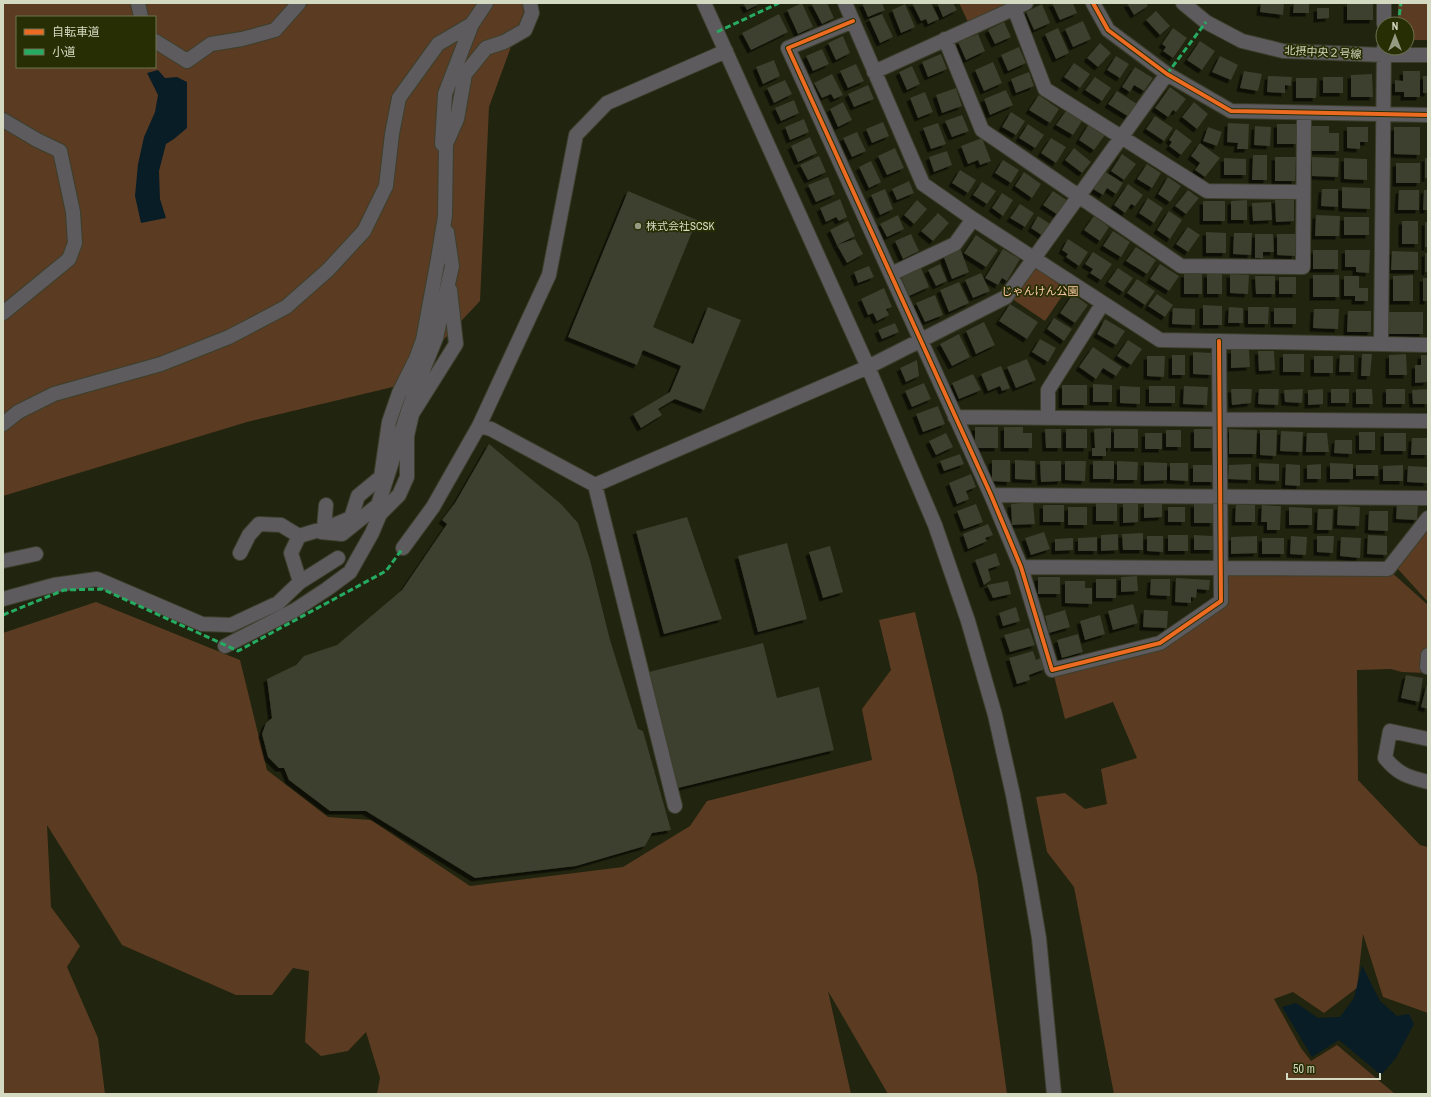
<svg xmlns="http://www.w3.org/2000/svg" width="1431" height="1097" font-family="'Archivo Narrow','Noto Sans JP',sans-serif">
  <defs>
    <filter id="shadow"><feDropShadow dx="-3.5" dy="3.5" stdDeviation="0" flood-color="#0009"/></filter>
  </defs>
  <rect width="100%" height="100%" fill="#21240e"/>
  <!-- green -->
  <path fill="#5b3c22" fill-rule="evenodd" d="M3 3H527L489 107 480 301 401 385 247 422 3 496ZM17 17H155V67H17Z
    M959 3H1014L969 24Z
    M1398 3H1428V40H1407V24H1398Z
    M1033 258 1071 283 1045 321 1011 298Z
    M1428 530V602L1397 568Z
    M1222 570H1389L1428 605V649L1426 673 1402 672 1391 669 1357 670 1358 780 1420 845 1428 847V1013L1383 997 1363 934 1357 988 1324 1013 1293 992 1274 999 1301 1048 1311 1061 1337 1045 1395 1094H1114L1074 887 1047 852 1036 797 1065 793 1085 809 1107 804 1101 769 1137 758 1113 702 1065 719 1053 672 1162 646 1222 602Z
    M96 602 240 660 267 770 328 817 371 820 470 886 623 867 690 826 707 801 872 760 862 709 891 670 879 620 915 612 977 875 1007 1094H888L828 991 851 1094H377L380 1078 366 1032 348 1051 321 1056 305 1042 309 971 293 968 272 995H236L122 945 47 825 51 907 80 946 67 967 98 1038 105 1094H3V633Z"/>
  <!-- water -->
  <path fill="#091d27" d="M158 70 165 78 177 77 187 82V128L174 139 166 144 159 171 160 199 166 218 141 223 135 196 138 164 144 137 155 112 158 95 147 73Z
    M1362 965 1380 1001 1397 1016 1409 1014 1414 1024 1396 1058 1381 1075 1339 1040 1312 1057 1282 1007 1296 1003 1318 1018 1340 1017 1354 998Z"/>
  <!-- building -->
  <path fill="#3c3f2d" filter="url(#shadow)" d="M743 3H761L747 10Z
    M802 3 813 27 798 34 787 10Z
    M811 3H827L834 18 822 24Z
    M862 3H882L885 10 868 17Z
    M912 3H931L939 19 928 24 926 19 921 21Z
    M937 3H953L957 10 943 17Z
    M1052 3H1073L1077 13 1060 20Z
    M1127 3H1146L1148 6 1134 15Z
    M1261 3H1284L1283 15 1260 12Z
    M1294 3H1309V13H1293Z
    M1347 3H1373V20H1347Z
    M905 4 915 27 901 33 892 10Z
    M1042 4 1050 23 1034 30 1026 12Z
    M1317 8H1329V18L1317 19Z
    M1156 11 1170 26 1160 35 1146 20Z
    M779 14 788 32 751 50 742 33Z
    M882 14 893 37 880 43 869 19Z
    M1083 21 1091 39 1073 47 1065 29Z
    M1004 22 1011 37 995 44 988 30Z
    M1058 28 1069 53 1056 59 1045 34Z
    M1173 28 1187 38 1173 58 1163 51 1166 47 1162 44Z
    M978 34 985 51 966 60 958 42Z
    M843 36 850 53 836 60 828 43Z
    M1200 41 1215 51 1202 70 1187 60Z
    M1100 43 1111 53 1098 67 1087 58Z
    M1019 47 1026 63 1008 71 1001 55Z
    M822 49 829 64 813 71 806 56Z
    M941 54 947 69 928 77 922 62Z
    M1116 56 1129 64 1120 78 1107 70Z
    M1220 56 1238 65 1231 80 1212 72Z
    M774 60 780 76 763 84 756 67Z
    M993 62 1002 83 984 91 975 70Z
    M1074 63 1090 74 1080 88 1064 77Z
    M856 64 864 81 848 88 840 71Z
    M912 66 920 84 907 90 899 72Z
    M1135 67 1153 78 1144 91 1134 85 1130 92 1122 87Z
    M1244 71 1262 74 1258 91 1240 88Z
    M1403 71H1420V97H1404V92H1395V80L1403 81Z
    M1029 72 1034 86 1016 93 1011 79Z
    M832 74 843 95 834 99 831 94 822 98 814 83Z
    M1372 74 1373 97H1351V75Z
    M1268 76 1292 77 1291 86 1285 85V93L1267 92Z
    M1423 76H1428V93H1423Z
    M1095 77 1111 88 1102 101 1085 90Z
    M1323 77H1343V93H1323Z
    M1296 78H1317L1316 98H1296Z
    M785 80 792 94 774 103 767 88Z
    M868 85 874 99 854 107 848 94Z
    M1170 87 1186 99 1176 112 1173 110 1168 117 1155 108Z
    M956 88 962 106 942 113 936 95Z
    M1006 90 1013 105 990 115 984 99Z
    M1117 91 1137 104 1129 117 1108 104Z
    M925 92 933 112 918 118 910 98Z
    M1039 95 1059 109 1050 123 1029 110Z
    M794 100 799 113 781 121 775 108Z
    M843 102 852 120 838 127 830 109Z
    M1194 102 1208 114 1197 129 1182 117Z
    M1066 111 1082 121 1073 135 1056 125Z
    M1011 112 1025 121 1016 135 1002 127Z
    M962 115 969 131 952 137 945 121Z
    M1155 116 1173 128 1164 141 1146 129Z
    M804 119 809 132 790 140 785 127Z
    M883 122 889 136 872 143 866 129Z
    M938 123 946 144 931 149 923 128Z
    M1228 123 1249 124 1248 149H1237L1238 143 1227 142Z
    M1028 124 1044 135 1035 148 1019 138Z
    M1089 124 1105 135 1094 150 1079 140Z
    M1277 124H1297V144H1277Z
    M1255 126 1271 127 1270 146 1254 145Z
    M1311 126H1329V133H1339V151H1311Z
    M1208 127 1222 132 1217 146 1203 141Z
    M1347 127H1368V142H1360V149L1347 148Z
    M1394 127H1420V155L1394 154Z
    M1176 129 1192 141 1181 155 1169 146 1172 142 1169 140Z
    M857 132 866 151 852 157 843 138Z
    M810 137 817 153 798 162 791 146Z
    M982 138 991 161 980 165 978 160 968 164 961 146Z
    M1051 138 1066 147 1056 163 1041 153Z
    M1200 143 1220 158 1205 177 1195 170 1200 163 1191 156Z
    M895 148 904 168 887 175 878 156Z
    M1074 148 1091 162 1082 173 1065 160Z
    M947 151 952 165 934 172 929 157Z
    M1122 154 1136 164 1124 180 1111 171Z
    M1253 155H1267V180H1252Z
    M819 156 826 172 808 180 800 165Z
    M1275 157H1296L1295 181H1275Z
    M1312 157 1339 158 1338 177 1312 176Z
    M1224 158 1246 159V175H1224Z
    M1344 158 1367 159V180L1344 179Z
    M1425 158H1428V178H1425Z
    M1003 160 1019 170 1011 183 995 173Z
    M871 161 881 182 869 188 859 167Z
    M1396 163H1420V183H1396Z
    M1147 164 1161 173 1152 188 1137 179Z
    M960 170 976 180 968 193 952 183Z
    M1104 171 1123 183 1116 194 1107 188 1103 195 1093 189Z
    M1024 172 1041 184 1032 198 1015 186Z
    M828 177 835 194 816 202 808 185Z
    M1168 177 1181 186 1170 202 1158 194Z
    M909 181 914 193 897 200 892 189Z
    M982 182 996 191 987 204 973 195Z
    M1128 184 1143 195 1135 206 1131 204 1125 213 1114 205Z
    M1342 187 1370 188V209L1342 208Z
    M885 189 893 209 880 215 871 195Z
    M1322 189H1338V207L1321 206Z
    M1188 190 1199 198 1186 214 1175 206Z
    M1399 190H1419V210H1398Z
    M1424 190H1428V210H1423Z
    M628 191 697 220 653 327 693 344 708 307 741 320 704 410 675 399 658 409 662 415 641 428 633 414 670 392 681 366 643 350 637 365 568 337Z
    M1053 191 1068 201 1058 215 1043 205Z
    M1002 193 1013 200 1003 216 992 208Z
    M1148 198 1163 208 1154 223 1139 213Z
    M840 199 847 217 839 221 836 217 826 222 820 208Z
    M917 200 927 209 914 224 904 215Z
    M1247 200V220H1231V201Z
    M1275 200H1294V221L1276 222Z
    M1203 201H1225V221H1203Z
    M1271 202 1272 220 1253 221 1252 203Z
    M1020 204 1034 213 1025 227 1010 218Z
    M1169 211 1182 220 1170 239 1157 230Z
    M938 213 949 223 933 241 921 231Z
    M898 215 904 229 887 237 880 224Z
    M1316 215 1340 216 1339 236H1315Z
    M1038 216 1050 224 1043 236 1031 228Z
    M1094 216 1109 227 1100 241 1084 230Z
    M1344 217H1369V235H1344Z
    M848 221 855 236 837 245 830 230Z
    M1402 221H1418V244H1402Z
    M1425 222H1428V247H1425Z
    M1188 227 1200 235 1188 252 1176 244Z
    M1113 231 1130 242 1121 257 1103 246Z
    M1206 232 1226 233V253H1206Z
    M1234 233H1252L1251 255 1233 254Z
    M911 234 919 251 903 259 895 241Z
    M1255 234H1273L1274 252H1263V258H1255Z
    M1277 234H1296L1295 256 1277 255Z
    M976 235 998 250 986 267 964 253Z
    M855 239 863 254 847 263 837 245Z
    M1068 239 1088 252 1079 266 1066 257 1068 254 1062 250Z
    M1136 247 1156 260 1147 274 1126 261Z
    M960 248 969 272 952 279 943 255Z
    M1003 249 1020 259 1007 281 1002 278 998 285 985 278Z
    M1313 250H1338V269H1313Z
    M1345 250H1370L1369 273 1356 272V267H1345Z
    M1392 251 1418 252V270H1391Z
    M1093 252 1112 264 1101 280 1090 273 1093 269 1085 264Z
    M1425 253H1428V272H1425Z
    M940 264 947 281 936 286 928 270Z
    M1160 264 1179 276 1169 291 1150 279Z
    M869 266 874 277 858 283 854 272Z
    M921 268 929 287 909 296 901 277Z
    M1118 268 1133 278 1123 292 1108 282Z
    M981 273 990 291 973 298 965 280Z
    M1184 274H1202V294H1184Z
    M1207 274H1222V294H1207Z
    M1230 274 1249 275 1248 294 1230 293Z
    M1313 275H1339V297H1313Z
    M1413 275V301H1393V276Z
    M1255 276H1275V294H1256Z
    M1344 276H1359V288H1368V301H1355V296H1344Z
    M1279 277H1296V294H1279Z
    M1423 278H1428V301H1423Z
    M1137 279 1155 291 1145 305 1127 293Z
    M959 282 969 303 949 312 940 290Z
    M884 288 892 307 886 309 889 315 877 321 873 313 868 315 861 299Z
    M1073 294 1088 305 1075 323 1060 313Z
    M1157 294 1173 305 1165 317 1148 306Z
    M935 295 943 315 925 322 916 303Z
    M1010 304 1038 322 1027 339 999 321Z
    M1203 305 1222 306V325H1203Z
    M1229 307 1243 308V323H1228Z
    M1248 307H1269L1268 324H1248Z
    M1173 308 1195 309V325L1172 324Z
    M1274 308H1296V324H1274Z
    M1314 309H1339L1338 329 1313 328Z
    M1348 311H1371V332H1347Z
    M1389 312H1423V334H1389Z
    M1054 318 1072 329 1064 341 1047 329Z
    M1105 319 1125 331 1116 345 1097 334Z
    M984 322 995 345 976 354 966 331Z
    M895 323 899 332 882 339 878 330Z
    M959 334 970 357 952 366 940 344Z
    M1040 339 1056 348 1048 362 1032 352Z
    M1128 340 1142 349 1131 365 1117 356Z
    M1093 347 1122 367 1116 376 1103 368 1096 379 1079 367Z
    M1231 350H1249L1250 367 1231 368Z
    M1258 351H1274L1275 370 1259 371Z
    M1193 352 1213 353 1212 375 1193 374Z
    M1283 354H1304V372H1283Z
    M1362 354H1372L1370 376H1361Z
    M1406 354 1407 375H1389V355Z
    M1172 355H1185V375H1172Z
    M1340 355H1354V372H1339Z
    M1421 355H1428L1427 382 1415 383V365H1421Z
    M1147 356H1165L1164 377 1147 376Z
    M1314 356H1333V373H1314Z
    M1027 359 1036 380 1016 388 1007 367Z
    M917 360 919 376 906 382 900 368Z
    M1001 366 1010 388 1002 391 1000 386 988 391 981 374Z
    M973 374 981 390 959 399 952 383Z
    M924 383 931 399 912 407 905 391Z
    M1093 384 1112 385V402H1093Z
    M1062 385H1087V405H1062Z
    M1120 386 1140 387V404L1120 403Z
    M1149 386H1175V403H1149Z
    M1184 386 1208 387 1207 405 1183 404Z
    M1231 389H1252L1251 403 1232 405Z
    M1259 389H1279L1278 405 1258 404Z
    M1303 389 1302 403 1285 402 1284 390Z
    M1323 389V404L1308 405V390Z
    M1331 389H1349V403H1331Z
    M1356 389H1372L1373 404H1356Z
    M1386 389H1405V404H1386Z
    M1428 389V404H1413L1412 390Z
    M938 406 945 424 923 432 916 414Z
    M975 427H998V448H975Z
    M1004 427H1023V433H1032V448H1004Z
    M1111 428V448H1106V456H1092V448H1095L1094 429Z
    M1045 429H1061V448H1046Z
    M1066 429H1087V448H1066Z
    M1114 429H1138V448H1114Z
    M1194 429H1214V448H1194Z
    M1229 429 1257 430 1256 454H1229Z
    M1166 430H1181V447H1166Z
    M1260 430H1277L1276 456 1260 455Z
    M1281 431 1303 432 1302 452 1280 451Z
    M1359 432H1375V450H1359Z
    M946 433 953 447 936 455 929 441Z
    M1145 433H1162V449H1145Z
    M1307 433H1327L1329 452H1306Z
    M1384 433H1406V451H1384Z
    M1412 438H1428V455H1411Z
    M1335 440H1352V454L1334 453Z
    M489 444 561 504 578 523 590 560 610 640 638 729 643 731 671 830 652 833 645 846 576 866 475 878 366 811H330L289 780 284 768H279L268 757 262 734 266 723 272 718 267 679 296 665 304 656 337 645 402 590 447 524 442 520 455 503Z
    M960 454 964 464 944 471 940 461Z
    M992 460H1010V482L992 481Z
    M1015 460 1035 461V480L1015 479Z
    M1040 461H1061V481L1041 482Z
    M1065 461H1086L1085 481 1065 480Z
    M1093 461H1114V479H1093Z
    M1117 461 1138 462 1137 480H1117Z
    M1144 462 1167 463V480L1144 481Z
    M1170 463H1188V481L1170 480Z
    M1259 463 1279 464V481L1259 480Z
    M1330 463 1353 464V479H1330Z
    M1251 464V480L1228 479 1229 465Z
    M1286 464 1300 465V486L1285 485Z
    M1321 464V479H1307V465Z
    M1193 465H1214V482H1193Z
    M1356 465H1378V476H1356Z
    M1403 465V481H1383V466Z
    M1408 466 1428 467 1427 483 1407 482Z
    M971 474 976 487 966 491 969 499 957 504 949 483Z
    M1033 502 1035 524 1012 525 1011 504Z
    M1096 503H1117V521H1096Z
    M976 504 983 522 964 529 957 511Z
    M1123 504H1138V522L1123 523Z
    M1144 504H1162V517L1144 518Z
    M1194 504H1213V523H1194Z
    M1397 504 1418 505 1417 520 1396 519Z
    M1043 505H1064V522H1043Z
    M1236 505H1255V522H1235Z
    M1262 505 1281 506 1280 530H1267V522H1261Z
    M1338 506 1360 507 1359 526 1337 525Z
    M1068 507H1087V525H1068Z
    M1168 507H1185V522H1168Z
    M1289 507 1312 508V525H1289Z
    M1318 509H1333L1332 530H1317Z
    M1369 511H1388V531L1368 530Z
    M687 517 722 619 664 634 636 531Z
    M988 524 993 535 985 538 987 541 968 549 963 534Z
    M1044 532 1050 549 1031 555 1025 538Z
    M1143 533V550H1123L1122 534Z
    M1118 534V550L1101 551V535Z
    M1168 535H1188V551H1168Z
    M1194 535 1213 536V550H1194Z
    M1368 535 1387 536V555L1367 554Z
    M1147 536H1163V552L1147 551Z
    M1257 536V553L1231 554V537Z
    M1291 536 1307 537 1306 555 1290 554Z
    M1317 536H1334L1333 553 1317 552Z
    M1097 537V551H1078V538Z
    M1341 537 1361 538 1360 558 1340 556Z
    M1073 538V550L1055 551V539Z
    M1262 538H1284V554H1262Z
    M787 543 807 619 758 632 738 556Z
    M830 546 843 592 823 598 809 552Z
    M996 553 1000 565 988 569 991 580 984 585 975 560Z
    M1137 576 1138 591 1121 592V577Z
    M1038 577H1060V594H1038Z
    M1176 578 1210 580 1209 590 1197 589 1196 598 1191 597V603L1175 602Z
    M1096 579H1116V598H1096Z
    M1151 579H1170V596L1150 595Z
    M1008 581 1011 594 993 598 987 585Z
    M1065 581H1085V588H1092V604L1065 603Z
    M1133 604 1138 623 1113 630 1108 611Z
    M1016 607 1020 621 1003 626 999 613Z
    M1065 610 1070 627 1049 633 1045 616Z
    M1144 610 1168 611 1167 628 1143 627Z
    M1100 615 1105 634 1085 640 1080 621Z
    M1029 628 1035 645 1010 652 1004 635Z
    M1078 634 1083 652 1062 658 1057 640Z
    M763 643 777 698 819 687 834 750 678 788 649 672Z
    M1033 651 1036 660 1041 658 1045 669 1029 675 1030 680 1017 684 1009 658Z
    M1406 675 1423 678 1419 702 1401 698Z
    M1427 684 1428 685V709L1421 707Z"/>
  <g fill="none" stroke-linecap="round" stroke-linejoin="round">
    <defs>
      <path id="minor" d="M138 3 141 17
        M704 3 868 367 935 525 968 621 995 715 1013 795 1030 885 1039 938 1054 1094
        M845 3 923 184 973 219 1160 340 1381 344 1384 48
        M1093 3 1108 30 1167 74 1231 111 1428 115
        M1183 3 1206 22 1242 41 1283 51 1383 55H1428
        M1014 8 1045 89 1207 191 1302 192
        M853 21 788 48 991 495 1021 567 1052 670 1160 643 1221 601 1219 341
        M1384 24V3
        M945 39 982 130 1181 266 1303 267 1304 114
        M155 41 187 61 211 44 242 39 275 30 299 3
        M874 72 1026 3
        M3 120 37 140 60 151 73 212 75 243 69 259 3 313
        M442 144 445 94 472 24
        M891 274 955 244 973 219
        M1381 344 1428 345
        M955 417 1428 421
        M1048 418V390L1103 303
        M3 424 18 412 54 394 161 364 229 337 286 307 328 270 364 231 386 186 392 134 399 98 438 44 472 24 486 3
        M479 426 491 429 595 485 868 367 1006 297 1167 74
        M595 485 675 806
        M991 495 1428 498
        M324 529 326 505
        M321 532 342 534 378 505 415 390 436 338 452 266 447 232
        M403 548 433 507 479 426 549 275 576 135 607 103 726 51
        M240 553 249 535 259 524 281 525 299 536
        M3 561 36 554
        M1021 567 1388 569 1428 518
        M300 582 338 558
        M3 599 54 585 97 579 202 624 231 625 278 603 300 582 291 553 299 536 329 527 351 518 358 496 381 477 389 422 399 393 416 359 423 340 438 259 445 216 446 144 457 119 465 74 486 48 504 42 525 30 532 13 530 3
        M225 646 295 610 327 589 350 572 372 533 380 514 399 495 407 477V436L412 414 456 344 450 290
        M1428 655 1427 667H1428
        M1428 739 1390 731 1385 758C1398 774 1408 777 1428 782"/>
    </defs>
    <!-- minor casing -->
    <use href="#minor" stroke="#3c3f2c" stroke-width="16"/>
    <!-- minor -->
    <use href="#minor" stroke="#5d5b5d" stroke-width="14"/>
    <!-- quiet -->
    <path stroke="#26ab63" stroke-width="3" stroke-dasharray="6 3" stroke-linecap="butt" d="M1398 24 1401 3
      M717 32 779 3
      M1167 74 1206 22
      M3 615 64 590 102 589 238 651 386 571 403 548"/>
    <defs>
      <path id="cycleway" d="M1093 3 1108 30 1167 74 1231 111 1428 115
        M853 21 788 48 991 495 1021 567 1052 670 1160 643 1221 601 1219 341"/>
    </defs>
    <!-- cycleway casing -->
    <use href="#cycleway" stroke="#282e04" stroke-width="6"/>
    <!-- cycleway -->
    <use href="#cycleway" stroke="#ed6a23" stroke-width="4"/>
  </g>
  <!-- markers -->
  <circle fill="#959a83" stroke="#282e04" stroke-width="1.5" cx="638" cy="226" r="4"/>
  <g text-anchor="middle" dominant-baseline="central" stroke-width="3.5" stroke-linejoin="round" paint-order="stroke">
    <!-- street labels -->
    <g font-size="11" fill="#d4d9c2" stroke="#282e04">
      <text transform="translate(1323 52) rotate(3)">北摂中央２号線</text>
    </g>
    <!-- poi labels -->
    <g font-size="11" fill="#d4d9c2" stroke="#282e04" text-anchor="start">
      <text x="646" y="226">株式会社SCSK</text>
    </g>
    <!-- park labels -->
    <g font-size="11" fill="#ffcdaa" stroke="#282e04">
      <text x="1040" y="291">じゃんけん公園</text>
    </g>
  </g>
  <!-- border -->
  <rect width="1431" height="1097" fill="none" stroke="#d4d9c2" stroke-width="8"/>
  <!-- legend -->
  <rect x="16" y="16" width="140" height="52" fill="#282e04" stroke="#6d7250"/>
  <rect x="24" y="29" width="20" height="6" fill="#ed6a23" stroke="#6d7250"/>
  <text x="52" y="36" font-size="12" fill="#d4d9c2">自転車道</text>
  <rect x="24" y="49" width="20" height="6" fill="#26ab63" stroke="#6d7250"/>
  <text x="52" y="56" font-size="12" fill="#d4d9c2">小道</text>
  <!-- north arrow -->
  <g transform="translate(1395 36)"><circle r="19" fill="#282e04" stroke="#6d7250"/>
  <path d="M0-3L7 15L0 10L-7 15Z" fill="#959a83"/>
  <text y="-6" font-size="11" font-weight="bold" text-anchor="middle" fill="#d4d9c2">N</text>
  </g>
  <!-- scale -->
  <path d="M1287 1073v6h93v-6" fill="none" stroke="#d4d9c2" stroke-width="2"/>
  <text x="1293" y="1073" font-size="12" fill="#d4d9c2" stroke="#282e04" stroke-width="3" paint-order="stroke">50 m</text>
</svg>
